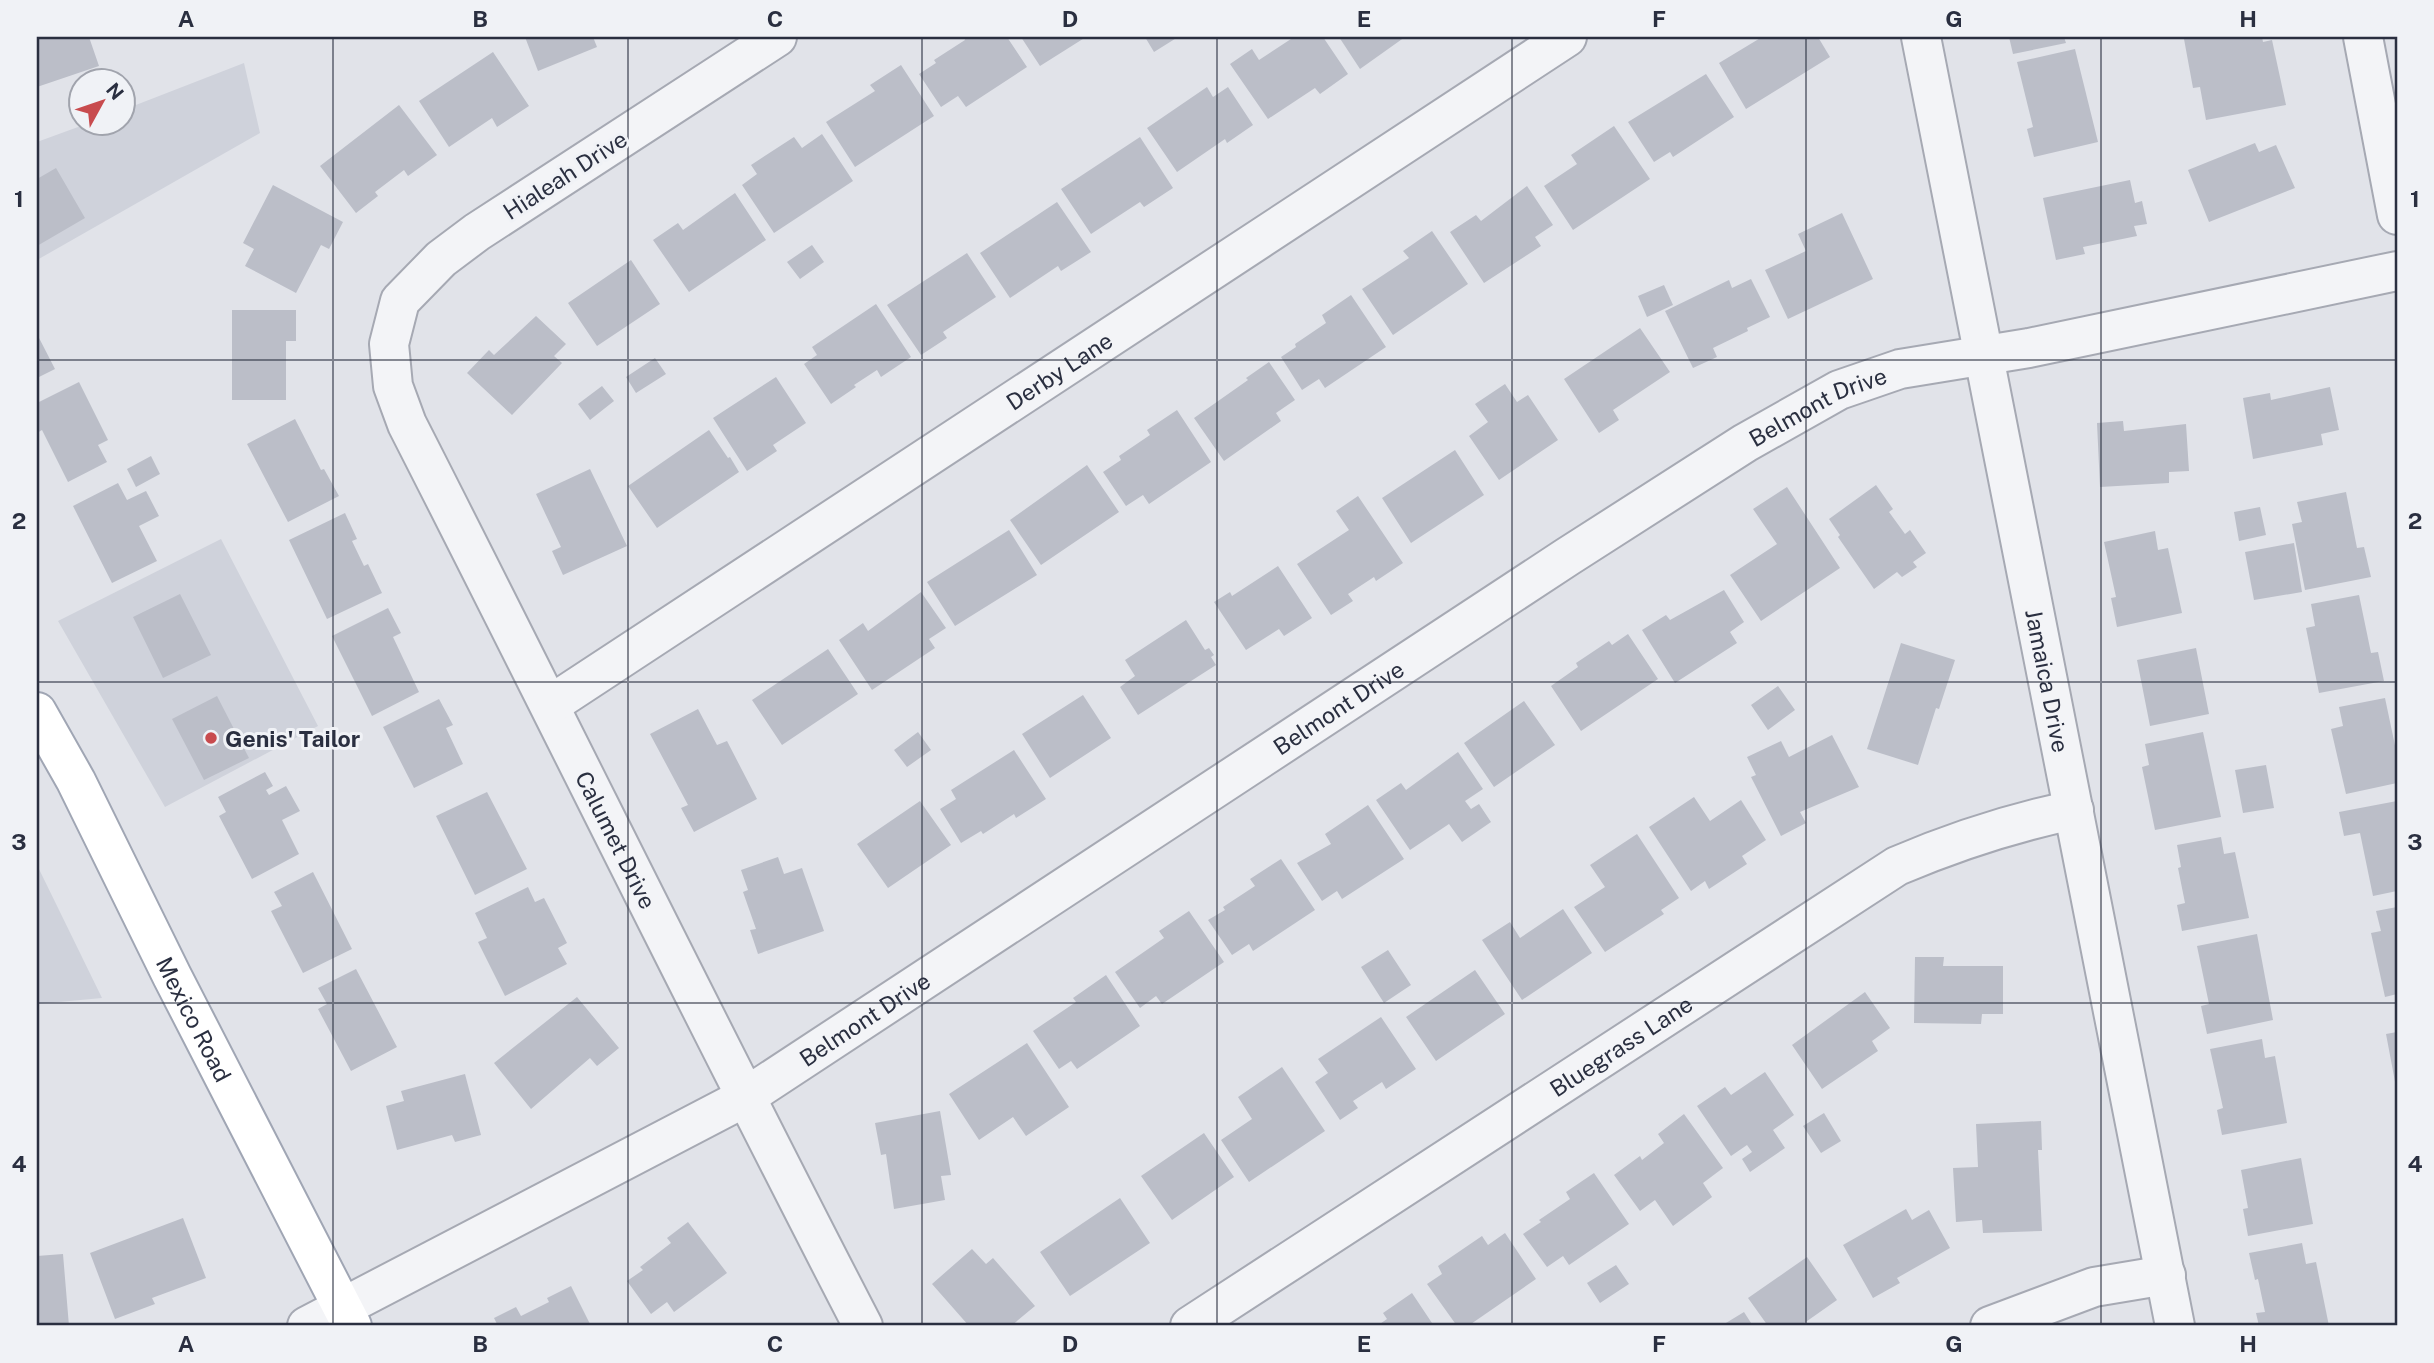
<svg xmlns="http://www.w3.org/2000/svg" width="2434" height="1363" font-family="'Public Sans',sans-serif">
  <rect width="100%" height="100%" fill="#e1e3e9"/>
  <!-- built -->
  <path fill="#cfd2db" d="M244 63 260 133 37 260V142L89 123 122 122 123 110Z
    M221 539 318 726 165 807 58 621Z
    M37 865 102 998 37 1004Z"/>
  <!-- building -->
  <path fill="#bbbec8" d="M37 37H89L99 66 37 87Z
    M525 37H593L597 47 538 71Z
    M964 37H1007L1027 67 966 107 958 96 941 107 919 74 936 63 934 60 965 40Z
    M1021 37H1086L1040 66Z
    M1145 37H1178L1154 52Z
    M1294 37H1323L1348 74 1320 94 1315 88 1268 119 1230 64 1252 49 1259 60Z
    M1339 37H1405L1360 69Z
    M1762 37H1818L1830 57 1746 109 1719 63Z
    M2009 37H2064L2066 43 2013 54Z
    M2196 37H2262L2263 42 2272 40 2286 105 2206 120 2200 87 2193 88 2184 39Z
    M2075 49 2098 142 2034 157 2027 129 2033 127 2017 62Z
    M493 52 529 106 497 127 492 118 449 147 419 101Z
    M901 65 934 116 855 167 826 122 875 91 870 85Z
    M1706 74 1734 117 1673 157 1670 152 1654 162 1628 122Z
    M1207 87 1213 97 1228 87 1253 125 1227 143 1225 139 1177 172 1147 128Z
    M399 105 437 155 408 176 404 170 375 192 378 196 356 213 320 166Z
    M1614 126 1650 179 1573 230 1544 186 1577 164 1571 155Z
    M822 134 853 181 774 233 742 185 757 174 751 165 794 137 802 148Z
    M1140 137 1173 188 1144 207 1140 202 1091 234 1061 189Z
    M2255 143 2259 152 2276 145 2295 188 2209 222 2188 170Z
    M56 168 85 218 37 246V179Z
    M2130 180 2135 203 2142 201 2147 224 2134 226 2137 236 2083 247 2085 254 2056 260 2043 198Z
    M273 185 343 222 329 249 321 245 296 293 245 266 254 249 243 243Z
    M1527 186 1553 225 1535 237 1541 246 1484 283 1450 232 1476 215 1481 221Z
    M735 193 766 240 689 292 653 240 678 223 683 230Z
    M1057 202 1091 252 1061 271 1058 266 1010 298 980 253Z
    M1842 213 1873 279 1788 319 1765 270 1806 251 1798 234Z
    M1432 231 1468 284 1393 335 1362 289 1409 258 1403 251Z
    M812 245 824 262 800 279 787 262Z
    M967 253 996 297 943 332 947 338 921 355 887 305Z
    M631 260 660 304 597 346 568 303Z
    M1751 279 1770 317 1747 328 1748 331 1713 348 1717 357 1693 368 1665 311 1729 280 1732 288Z
    M1664 285 1673 305 1647 317 1638 296Z
    M1351 295 1386 347 1325 388 1319 379 1302 390 1281 357 1296 347 1295 344 1326 323 1322 315Z
    M876 304 911 357 881 377 877 370 854 385 856 387 831 404 804 364 817 355 812 347Z
    M232 310H296V341H286V400H232Z
    M536 316 566 344 554 356 562 363 512 415 467 373 489 350 494 355Z
    M1640 328 1670 372 1613 410 1619 420 1599 433 1564 379Z
    M37 334 55 369 37 378Z
    M655 358 666 374 636 393 626 377Z
    M1269 362 1295 400 1276 413 1281 421 1224 461 1194 418 1248 380 1246 378Z
    M776 377 806 423 773 445 777 451 747 471 713 418Z
    M79 382 108 440 98 445 107 462 68 482 42 430 37 433V403Z
    M1505 384 1517 402 1528 395 1558 440 1499 480 1469 436 1488 422 1475 404Z
    M602 386 614 401 590 420 578 404Z
    M2330 387 2339 430 2321 434 2323 445 2253 459 2243 398 2270 393 2271 400Z
    M1177 410 1211 462 1149 504 1143 495 1126 506 1103 472 1121 460 1119 456 1150 435 1147 430Z
    M295 419 321 470 324 469 339 496 288 522 247 444Z
    M2123 421 2124 431 2186 424 2189 471 2169 472V483L2100 487 2097 423Z
    M709 430 728 458 730 457 739 472 657 528 628 486Z
    M1455 450 1484 495 1411 543 1382 498Z
    M151 456 160 474 136 487 127 469Z
    M1087 465 1119 512 1041 565 1010 520Z
    M590 469 627 546 563 575 552 551 561 547 536 494Z
    M118 483 127 500 146 491 159 516 139 526 157 561 112 583 73 506Z
    M1876 485 1893 509 1889 512 1905 534 1910 530 1926 553 1913 562 1917 567 1902 577 1897 572 1874 589 1838 537 1840 535 1829 519Z
    M1787 487 1840 568 1761 621 1730 575 1777 544 1753 509Z
    M2346 492 2357 548 2364 547 2371 577 2305 590 2292 524 2302 522 2297 502Z
    M1358 496 1403 563 1376 581 1374 577 1348 594 1353 601 1331 615 1297 564 1349 530 1336 511Z
    M2260 507 2266 535 2239 541 2234 512Z
    M345 513 357 539 352 541 364 566 368 564 382 593 327 619 289 540Z
    M1009 530 1037 575 955 626 927 582Z
    M2155 531 2158 550 2168 548 2182 613 2117 627 2111 598 2116 597 2104 542Z
    M2294 543 2302 592 2254 600 2245 552Z
    M1278 566 1312 618 1284 636 1279 629 1246 650 1214 602 1230 592 1232 596Z
    M1724 590 1744 622 1730 632 1737 643 1675 683 1642 630 1666 615 1670 620Z
    M921 592 946 628 929 639 935 648 872 690 839 640 863 623 868 631Z
    M180 594 211 655 163 678 133 617Z
    M2359 595 2371 653 2378 652 2384 681 2319 693 2306 628 2315 626 2311 604Z
    M388 608 401 633 393 637 419 692 372 716 332 636Z
    M1186 620 1205 650 1209 648 1214 655 1211 657 1216 665 1138 715 1120 687 1135 676 1125 660Z
    M1628 634 1658 679 1581 731 1551 686 1578 667 1576 663 1609 641 1612 645Z
    M1901 643 1955 660 1939 709 1936 708 1918 765 1867 749Z
    M2196 648 2209 714 2150 726 2137 660Z
    M828 649 858 694 782 745 752 700Z
    M1778 686 1795 710 1768 730 1751 705Z
    M1083 695 1111 738 1050 778 1022 734Z
    M217 696 249 758 204 780 172 719Z
    M2385 698 2397 755V783L2346 794 2331 729 2343 726 2339 707Z
    M439 699 453 725 446 728 463 764 414 788 383 727Z
    M1524 701 1555 745 1494 787 1464 743Z
    M698 709 717 745 727 741 757 799 694 832 681 808 688 805 650 734Z
    M918 732 931 750 907 767 894 750Z
    M2203 732 2221 817 2155 830 2142 767 2149 765 2145 744Z
    M1832 735 1859 787 1800 812 1806 823 1781 836 1751 777 1756 775 1747 757 1781 741 1789 757Z
    M1014 750 1046 799 1016 818 1014 814 983 834 981 831 961 843 940 809 956 799 951 790Z
    M1458 752 1483 789 1465 801 1471 809 1479 804 1491 822 1462 842 1449 824 1410 850 1376 800 1401 783 1406 790Z
    M2266 765 2274 808 2243 813 2235 770Z
    M265 772 273 786 266 790 269 795 286 786 300 811 282 820 299 854 252 879 219 816 226 812 218 797Z
    M487 792 527 869 475 895 436 816Z
    M1694 797 1710 821 1741 800 1766 840 1742 856 1747 864 1709 889 1705 881 1691 891 1649 827Z
    M920 801 951 845 888 888 857 844Z
    M2397 801V891L2373 896 2360 833 2344 836 2339 812Z
    M1368 805 1404 859 1342 899 1337 891 1322 901 1297 863 1331 844 1325 834Z
    M1637 834 1679 898 1661 910 1664 914 1605 952 1574 907 1605 887 1590 865Z
    M2221 837 2224 854 2235 852 2249 918 2182 931 2177 905 2185 903 2178 868 2181 867 2177 845Z
    M778 857 784 874 802 868 824 931 758 954 750 930 756 929 743 892 748 890 741 870Z
    M1281 859 1315 910 1253 951 1249 944 1232 955 1208 920 1225 910 1223 907 1255 886 1250 879Z
    M313 872 352 949 303 973 271 911 282 906 274 892Z
    M528 887 535 902 544 898 567 943 558 948 567 964 505 996 478 942 487 938 475 913Z
    M2397 907V994L2385 997 2371 933 2381 931 2376 911Z
    M1563 909 1592 953 1522 1000 1482 940 1510 922 1520 938Z
    M1189 911 1224 962 1162 1004 1156 996 1140 1008 1115 972 1164 938 1159 931Z
    M2257 934 2273 1020 2207 1034 2201 1006 2209 1004 2197 946Z
    M1388 950 1411 985 1384 1003 1361 967Z
    M1915 957H1944L1943 966H2003V1014H1982L1981 1024 1914 1023Z
    M356 969 397 1047 351 1071 318 1009 327 1004 318 988Z
    M1475 970 1505 1014 1436 1061 1406 1017Z
    M1106 975 1140 1026 1077 1069 1071 1061 1059 1069 1033 1031 1076 1002 1073 998Z
    M1865 992 1890 1028 1872 1041 1878 1051 1822 1089 1792 1045Z
    M577 997 619 1048 597 1066 590 1058 531 1109 494 1063Z
    M1381 1017 1416 1069 1386 1089 1382 1082 1353 1101 1358 1108 1340 1120 1315 1082 1328 1073 1318 1059Z
    M2397 1032V1086L2396 1087 2386 1034Z
    M2262 1039 2265 1058 2275 1056 2287 1123 2222 1135 2217 1110 2223 1108 2210 1049Z
    M1027 1043 1069 1107 1026 1136 1013 1117 979 1140 949 1094Z
    M1282 1067 1325 1131 1249 1182 1221 1140 1252 1119 1238 1097Z
    M1765 1072 1794 1115 1773 1130 1785 1148 1750 1172 1742 1159 1752 1152 1747 1145 1731 1156 1697 1106 1725 1087 1731 1095Z
    M465 1074 481 1135 455 1142 452 1135 397 1150 386 1106 404 1101 401 1091Z
    M940 1111 951 1175 941 1176 945 1200 894 1209 886 1154 881 1155 875 1123Z
    M1824 1113 1841 1141 1821 1153 1803 1126Z
    M1684 1114 1723 1168 1703 1183 1712 1197 1673 1226 1655 1200 1640 1211 1614 1175 1640 1156 1642 1160 1664 1143 1658 1134Z
    M2041 1121 2042 1150H2038L2042 1231 1983 1233 1982 1220 1956 1222 1953 1168 1978 1167 1976 1124Z
    M1204 1133 1234 1177 1172 1220 1141 1176Z
    M2301 1158 2313 1224 2248 1236 2243 1209 2248 1208 2241 1170Z
    M1594 1173 1629 1224 1569 1265 1563 1256 1547 1267 1523 1234 1541 1222 1539 1220 1570 1199 1566 1192Z
    M1120 1198 1150 1243 1070 1296 1040 1252Z
    M1906 1209 1912 1220 1929 1210 1950 1248 1897 1278 1900 1283 1873 1298 1843 1245Z
    M183 1218 206 1278 152 1298 155 1304 115 1319 90 1253Z
    M688 1222 727 1273 674 1312 667 1302 651 1314 627 1281 643 1270 640 1267 671 1243 667 1238Z
    M1505 1233 1536 1279 1468 1326H1457L1427 1284 1442 1274 1438 1266 1482 1236 1488 1245Z
    M2302 1243 2306 1264 2316 1262 2329 1326H2259L2256 1313 2265 1312 2258 1279 2255 1280 2249 1253Z
    M972 1249 986 1264 993 1258 1035 1306 1011 1326H969L932 1284Z
    M63 1254 69 1326H37V1256Z
    M1807 1257 1837 1300 1800 1326H1768L1748 1298Z
    M1616 1265 1629 1284 1600 1303 1587 1283Z
    M571 1286 591 1326H498L494 1318 516 1307 521 1316 549 1302 547 1298Z
    M1412 1293 1434 1326H1377L1387 1319 1383 1313Z
    M1744 1312 1753 1326H1721Z"/>
  <g fill="none" stroke-linecap="round" stroke-linejoin="round">
    <defs>
      <g id="street">
        <path id="s1" d="M777 37 477 232 441 259 400 301 389 344 393 386 407 424C560 724 708 1027 863 1326"/>
        <path id="s2" d="M1921 37 2175 1326"/>
        <path d="M2363 37 2397 215"/>
        <path id="s3" d="M550 705 1567 37"/>
        <path id="s4" d="M307 1326 744 1098 1567 557 1745 443 1839 390 1900 369 2029 348 2397 271"/>
        <path id="s5" d="M1190 1326 1897 866C1956 841 2010 823 2074 810"/>
        <path d="M1990 1326 2094 1287 2166 1275"/>
      </g>
      <g id="primary">
        <path id="s6" d="M37 712 76 781 172 976 352 1326"/>
      </g>
    </defs>
    <!-- street casing -->
    <use href="#street" stroke="#a6a9b3" stroke-width="42"/>
    <!-- primary casing -->
    <use href="#primary" stroke="#a0a6b4" stroke-width="42"/>
    <!-- street -->
    <use href="#street" stroke="#f3f4f7" stroke-width="38"/>
    <!-- primary -->
    <use href="#primary" stroke="#fff" stroke-width="38"/>
  </g>
  <!-- grid -->
  <path fill="none" stroke="#2a2f40" stroke-width="2" stroke-opacity="0.55" d="M333 37V1326M628 37V1326M922 37V1326M1217 37V1326M1512 37V1326M1806 37V1326M2101 37V1326M37 360H2397M37 682H2397M37 1003H2397"/>
  <!-- markers -->
  <circle fill="#c84b4e" stroke="#f0f2f6" stroke-width="2.5" cx="211" cy="738" r="7"/>
  <g text-anchor="middle" dominant-baseline="central" stroke-width="6" stroke-linejoin="round" paint-order="stroke">
    <!-- street labels -->
    <g font-size="23" fill="#2a2f40" stroke="#f0f2f6">
      <text transform="translate(565 175) rotate(-33)">Hialeah Drive</text>
      <text stroke="none"><textPath href="#s3" startOffset="609">Derby Lane</textPath></text>
      <text stroke="none"><textPath href="#s4" startOffset="1771">Belmont Drive</textPath></text>
      <text stroke="none"><textPath href="#s2" startOffset="656">Jamaica Drive</textPath></text>
      <text stroke="none"><textPath href="#s4" startOffset="1204">Belmont Drive</textPath></text>
      <text stroke="none"><textPath href="#s1" startOffset="1054">Calumet Drive</textPath></text>
      <text stroke="none"><textPath href="#s4" startOffset="637">Belmont Drive</textPath></text>
      <text stroke="none"><textPath href="#s6" startOffset="345">Mexico Road</textPath></text>
      <text stroke="none"><textPath href="#s5" startOffset="514">Bluegrass Lane</textPath></text>
    </g>
    <!-- poi labels -->
    <g font-size="23" font-weight="bold" fill="#2a2f40" stroke="#f0f2f6" text-anchor="start">
      <text x="225" y="738">Genis' Tailor</text>
    </g>
  </g>
  <!-- border -->
  <rect width="2434" height="1363" fill="none" stroke="#f0f2f6" stroke-width="77"/>
  <!-- north arrow -->
  <g transform="translate(102 102) rotate(50)"><circle r="33" fill="#f0f2f6" stroke="#a1a4ad" stroke-width="2"/>
  <path d="M0-5L12 26L0 18L-12 26Z" fill="#c84b4e"/>
  <text y="-10" font-size="19" font-weight="bold" text-anchor="middle" fill="#2a2f40">N</text>
  </g>
  <rect x="38" y="38" width="2358" height="1286" fill="none" stroke="#2a2f40" stroke-width="2.5"/>
  <g font-size="23" text-anchor="middle" font-weight="bold" fill="#2a2f40">
    <text x="186" y="27">A</text>
    <text x="480" y="27">B</text>
    <text x="775" y="27">C</text>
    <text x="1070" y="27">D</text>
    <text x="1364" y="27">E</text>
    <text x="1659" y="27">F</text>
    <text x="1954" y="27">G</text>
    <text x="2248" y="27">H</text>
    <text x="19" y="207">1</text>
    <text x="2415" y="207">1</text>
    <text x="19" y="529">2</text>
    <text x="2415" y="529">2</text>
    <text x="19" y="850">3</text>
    <text x="2415" y="850">3</text>
    <text x="19" y="1172">4</text>
    <text x="2415" y="1172">4</text>
    <text x="186" y="1352">A</text>
    <text x="480" y="1352">B</text>
    <text x="775" y="1352">C</text>
    <text x="1070" y="1352">D</text>
    <text x="1364" y="1352">E</text>
    <text x="1659" y="1352">F</text>
    <text x="1954" y="1352">G</text>
    <text x="2248" y="1352">H</text>
  </g>
</svg>
